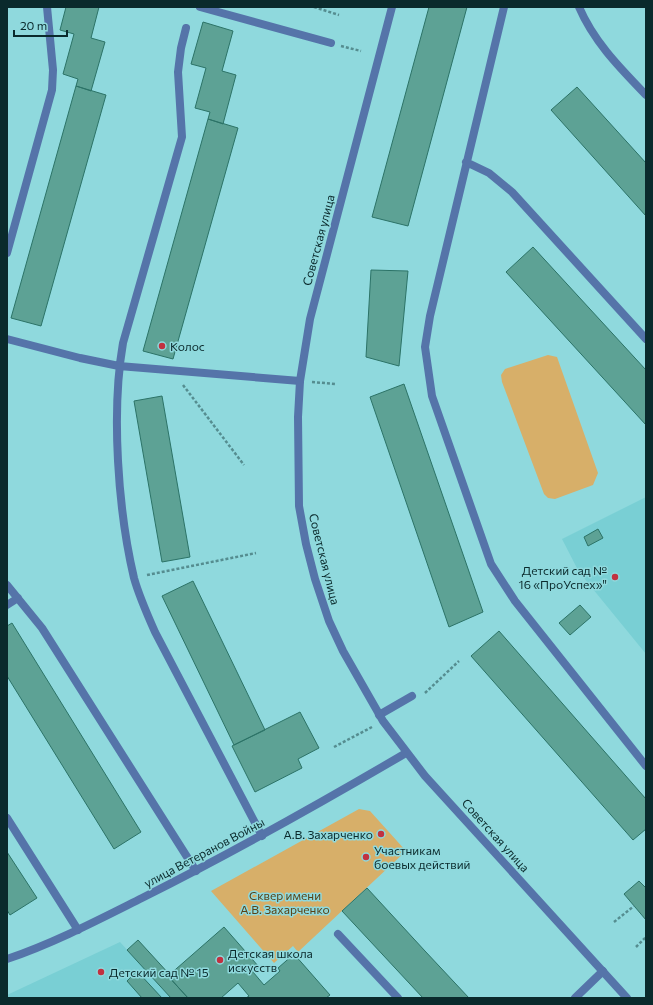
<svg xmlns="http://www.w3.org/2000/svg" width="653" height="1005" font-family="Commissioner,sans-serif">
  <rect width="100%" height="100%" fill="#8fd9dd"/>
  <!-- built -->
  <path fill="#79cfd4" d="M646 497V654L579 572 562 539Z
    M120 942 171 998H7V995Z"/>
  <!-- green -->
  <path fill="#d7af69" d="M548 355 557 357 598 473 593 485 555 499 548 498 544 494 502 382 501 375 505 369Z
    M359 809 370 811 406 851 298 952 293 946 274 963 211 891Z"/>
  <!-- building -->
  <path fill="#5da295" stroke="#2c7367" d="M66 7H99L91 38 105 42 91 91 76 86 78 79 63 74 74 34 60 30Z
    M429 7H467L408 226 372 217Z
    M203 22 233 31 222 71 236 75 223 124 208 119 210 112 195 108 206 68 191 64Z
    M76 86 106 95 41 326 11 318Z
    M577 87 646 163V216L551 110Z
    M208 119 238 128 173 359 143 351Z
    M533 247 646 370V425L506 272Z
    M371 270 408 271 399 366 366 357Z
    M404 384 483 612 449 627 370 397Z
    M162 396 190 557 162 562 134 401Z
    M598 529 603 538 588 546 584 537Z
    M193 581 265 730 234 745 162 596Z
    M580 605 591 617 570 635 559 623Z
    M12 623 141 832 114 849 7 676V626Z
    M499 631 646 799V829L633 840 471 656Z
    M300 712 319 748 298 759 302 768 255 792 232 746Z
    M7 852 37 898 10 915 7 910Z
    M639 881 646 888V920L624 894Z
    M367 888 425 951 469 998H423L342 911Z
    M224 927 259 967 253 972 264 985 280 971 278 968 294 954 330 995 326 998H246L249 996 238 983 221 998H188L168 976Z
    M138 940 170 975 168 976 188 998H171L127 950Z
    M137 971 162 998H142L127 981Z"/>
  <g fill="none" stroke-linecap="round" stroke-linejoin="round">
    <!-- path -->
    <path stroke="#558d90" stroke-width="2.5" stroke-dasharray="3 2" stroke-linecap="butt" d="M314 7 339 15
      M341 46 361 51
      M312 382 336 384
      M183 385 244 465
      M147 575 256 553
      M425 693 459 661
      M334 747 372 727
      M614 922 634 906
      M636 947 646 937"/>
    <!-- lane -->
    <path stroke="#5574a9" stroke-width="8" d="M200 7 331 43
      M504 7 430 316 425 347 432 396 491 564 515 601 646 766
      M186 28 181 48 178 72 182 137 123 343C111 412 118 510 134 578 139 596 147 614 155 632L262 836
      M466 162 489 173 512 192 646 339
      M7 253 52 90 53 70 47 7
      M7 339 80 358 119 366 300 381
      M7 585 42 628 196 871
      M7 605 18 598
      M379 715 412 696
      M7 818 78 930
      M338 934 398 998
      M575 998 603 971"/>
    <!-- street -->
    <path stroke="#5574a9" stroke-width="8" d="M392 7 310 319 300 381 298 417 299 506 306 544 315 579 329 621 343 651 383 721 425 776 627 998
      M579 7C594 42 620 68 646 95
      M7 959C54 943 98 920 142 898 232 853 319 804 406 753"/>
  </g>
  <!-- markers -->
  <g fill="#c13140" stroke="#8fd9dd" stroke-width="1.5">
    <circle cx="162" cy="346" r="4"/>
    <circle cx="615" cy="577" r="4"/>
    <circle cx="381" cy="834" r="4"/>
    <circle cx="366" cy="857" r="4"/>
    <circle cx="220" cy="960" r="4"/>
    <circle cx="101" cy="972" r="4"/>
  </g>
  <g text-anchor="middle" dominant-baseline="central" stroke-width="3" stroke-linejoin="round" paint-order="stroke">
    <!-- street labels -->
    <g font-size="12" fill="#0a2a2c" stroke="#8fd9dd">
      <text transform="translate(318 240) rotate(-75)">Советская улица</text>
      <text transform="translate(325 559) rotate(76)">Советская улица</text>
      <text transform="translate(496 835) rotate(48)">Советская улица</text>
      <text transform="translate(204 852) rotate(-28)">улица Ветеранов Войны</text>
    </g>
    <!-- poi labels -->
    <g font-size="12" fill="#0a2a2c" stroke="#8fd9dd" text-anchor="start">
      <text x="170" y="346">Колос</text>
      <text x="607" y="570" text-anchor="end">Детский сад №<tspan x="607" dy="14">16 «ПроУспех»"</tspan></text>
      <text x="373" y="834" text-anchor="end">А.В. Захарченко</text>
      <text x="374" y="850">Участникам<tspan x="374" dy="14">боевых действий</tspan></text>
      <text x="228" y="953">Детская школа<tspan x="228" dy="14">искусств</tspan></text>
      <text x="109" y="972">Детский сад № 15</text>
    </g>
    <!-- park labels -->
    <g font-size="12" fill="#594216" stroke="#8fd9dd">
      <text x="285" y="895">Сквер имени<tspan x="285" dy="14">А.В. Захарченко</tspan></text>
    </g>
  </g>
  <!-- border -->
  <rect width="653" height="1005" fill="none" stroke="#0a2a2c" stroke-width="16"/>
  <!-- scale -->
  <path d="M14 30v6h53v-6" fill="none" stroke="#0a2a2c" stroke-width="2"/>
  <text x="20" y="30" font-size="12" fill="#0a2a2c" stroke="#8fd9dd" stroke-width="3" paint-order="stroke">20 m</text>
</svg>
